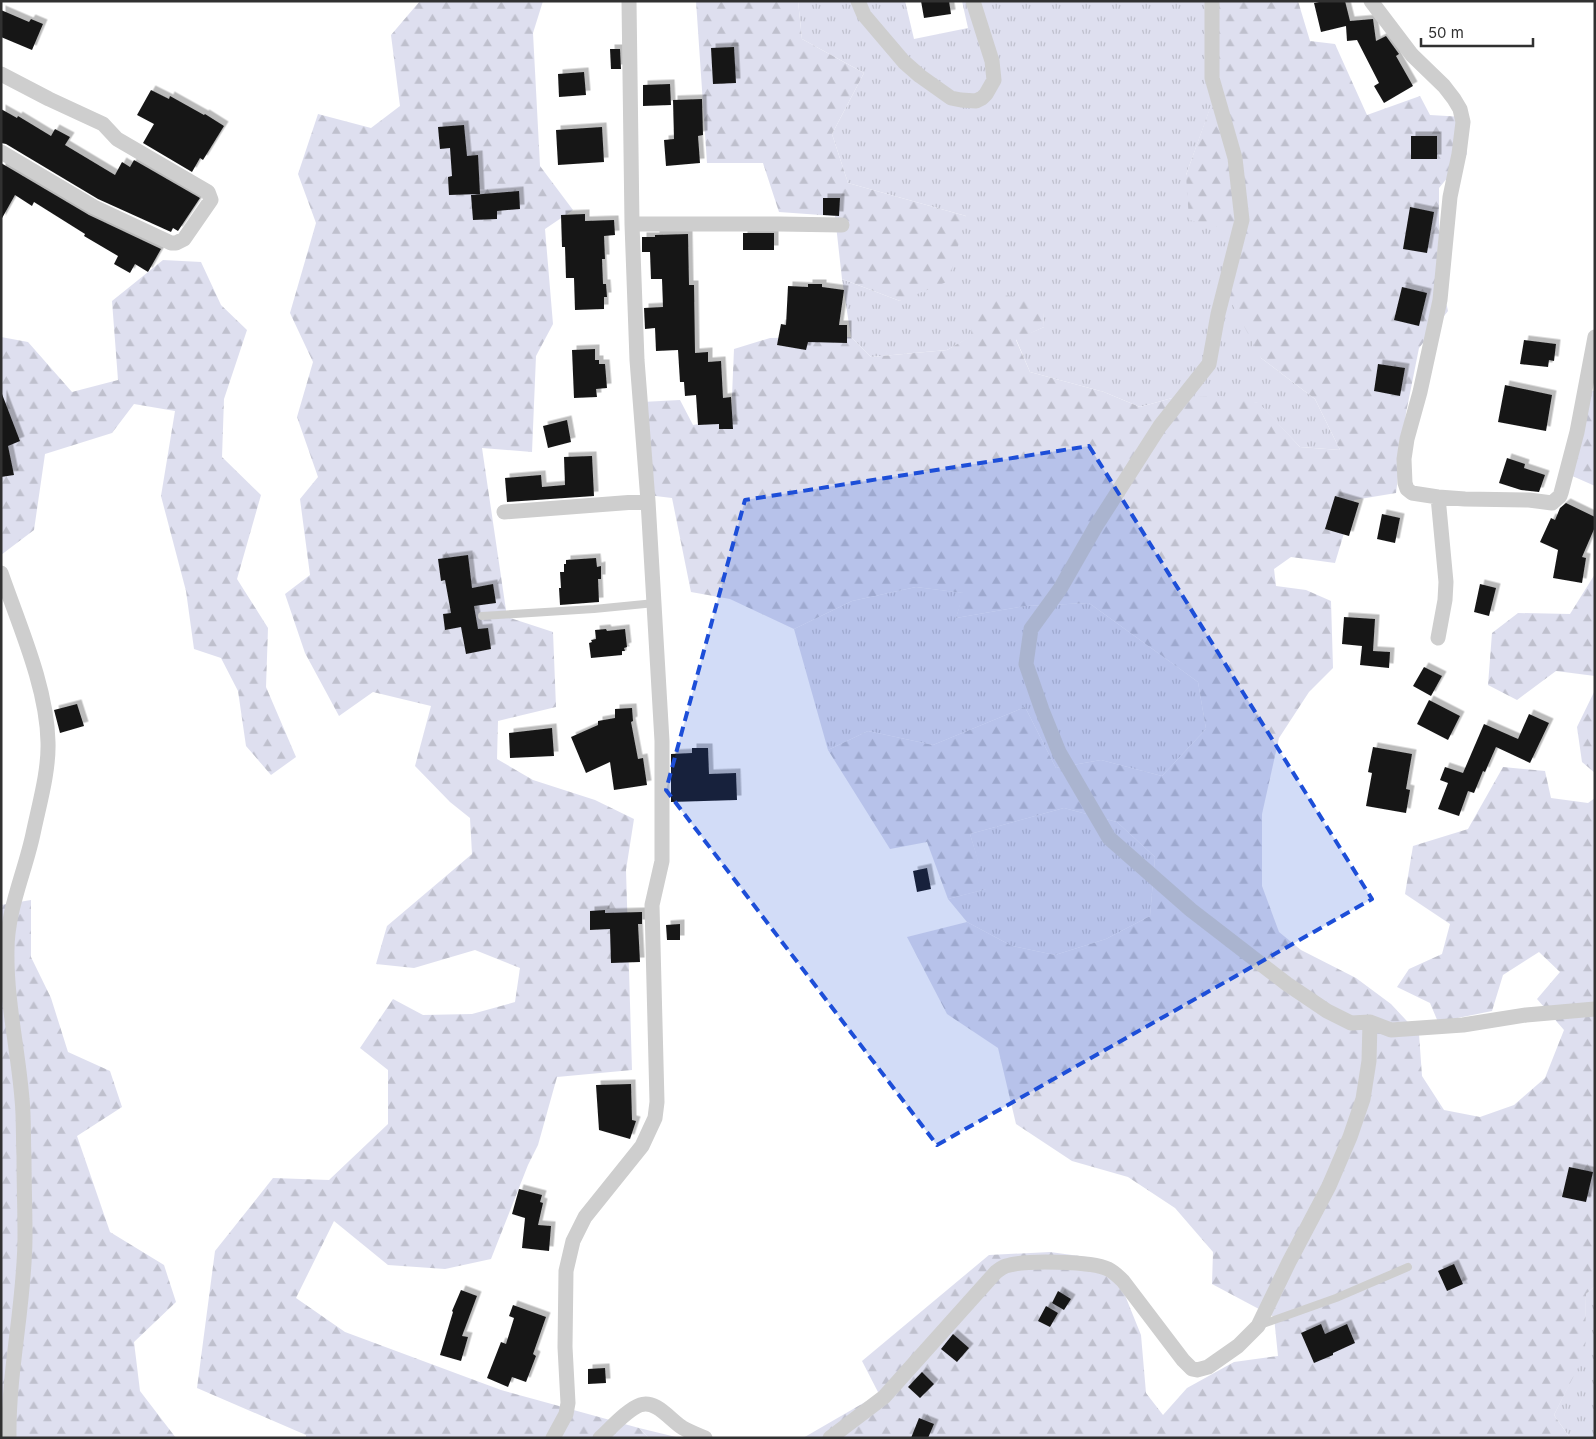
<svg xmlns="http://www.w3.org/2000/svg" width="1596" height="1439" font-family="Inter,sans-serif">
  <defs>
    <pattern id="grass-tufts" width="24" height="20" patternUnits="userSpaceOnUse" patternTransform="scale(1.25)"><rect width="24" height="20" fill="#dedfef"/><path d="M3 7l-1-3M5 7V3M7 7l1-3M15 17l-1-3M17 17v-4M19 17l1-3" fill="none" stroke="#bfc0cd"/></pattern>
    <pattern id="forest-firs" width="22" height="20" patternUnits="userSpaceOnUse" patternTransform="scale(1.25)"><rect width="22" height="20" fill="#dedfef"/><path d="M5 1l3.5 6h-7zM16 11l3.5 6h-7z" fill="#bfc0cd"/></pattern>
    <filter id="shadow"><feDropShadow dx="4.5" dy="-4.5" stdDeviation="0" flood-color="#0004"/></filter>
  </defs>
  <rect width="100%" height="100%" fill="#fff"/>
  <!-- grass -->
  <path fill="url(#grass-tufts)" d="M798 1H905L914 39 968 28 962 1H1208L1213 30 1211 106 1186 175 1233 229 1261 358 1315 399 1340 450 1300 447 1258 403 1172 398 1140 407 1104 392 1030 372 1016 339 1044 327 1042 298 947 350 871 357 851 337 842 279 900 301 966 216 848 183 832 134 864 73 802 39Z
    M916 587 964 593 956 618 1025 606 1089 603 1198 682 1206 729 1162 776 1101 760 1056 768 1025 707 933 745 868 731 828 750 794 629 852 601Z
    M1064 808 1117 822 1155 857 1150 916 1106 939 1055 955 1012 946 967 922 948 899 986 889 970 834Z
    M1595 1286V1438H1570L1554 1415 1584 1354 1586 1294Z
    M639 1428 680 1438H649Z"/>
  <!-- forest -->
  <path fill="url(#forest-firs)" d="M420 1H543L533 33 540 166 573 210 545 229 553 324 536 356 532 452 482 448 507 617 553 632 556 707 498 721 497 759 533 780 595 800 634 819 626 870 632 1070 557 1077 538 1145 528 1165 491 1259 445 1269 388 1265 334 1221 296 1298 345 1332 501 1390 639 1428 649 1438H306V1435L197 1388 215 1251 273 1178 329 1180 388 1124V1070L360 1048 393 999 423 1015 472 1014 515 1002 520 968 475 950 414 968 376 964 387 926 472 854 470 818 450 802 415 766 431 706 373 692 339 716 305 653 285 594 310 575 300 499 318 477 297 417 313 362 290 313 316 223 298 174 318 114 371 128 400 106 391 35Z
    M696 1H798L802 39 864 73 832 134 848 183 966 216 949 281 900 301 842 279 835 216 779 212 763 163H707Z
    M1208 1H1298L1310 41 1335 44 1367 115 1420 96 1430 115 1464 117 1467 154 1439 188V271L1448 311 1419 348 1406 413 1396 493 1354 500 1335 563 1291 557 1274 569 1276 586 1306 590 1331 601 1333 668 1309 692 1279 738 1262 814V886L1279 932 1301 950 1356 978 1391 1004 1419 1034 1422 1076 1444 1110 1480 1117 1514 1105 1545 1078 1564 1030 1537 999 1560 972 1539 952 1503 975 1492 1011 1438 1022 1430 1003 1397 987 1409 969 1442 954 1450 924 1405 894 1413 846 1468 829 1503 767 1545 771 1551 798 1588 803 1595 798V1286L1586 1294 1585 1354 1554 1415 1570 1438H803L879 1394 862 1361 989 1255 1050 1252 1094 1258 1114 1268 1141 1335 1146 1393 1163 1415 1187 1388 1234 1362 1278 1356 1274 1317 1212 1284 1213 1252 1175 1208 1128 1177 1072 1161 1016 1124 998 1048 947 1014 907 937 967 922 1012 946 1055 955 1106 939 1150 916 1155 857 1117 822 1064 808 970 834 987 889 948 899 927 842 890 849 828 750 868 731 933 745 1025 707 1056 768 1101 760 1162 776 1206 729 1198 682 1089 603 1025 606 956 618 963 593 916 587 852 601 794 629 730 599 691 592 672 498 647 495 642 402 680 400 693 425 731 419 734 349 770 338 851 337 871 357 947 350 971 336 972 316 998 295 1043 298 1044 327 1016 340 1030 372 1104 392 1140 407 1172 398 1220 396 1259 403 1300 447 1340 450 1315 399 1261 358 1230 300 1233 230 1189 220 1186 175 1211 105 1213 30Z
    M163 260 201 262 221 305 247 330 224 399 222 457 261 495 237 579 268 628 266 687 296 757 271 775 246 746 238 691 221 658 194 649 186 591 161 496 175 411 134 404 112 433 45 454 34 530 1 555V337L28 342 72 392 118 380 112 301Z
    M1580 390 1595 391V486L1561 471Z
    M1595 574V676L1556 671 1517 700 1488 685 1492 633 1518 613 1570 614Z
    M1595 690V773L1582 762 1577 727Z
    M31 900V957L51 998 68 1052 110 1071 122 1107 77 1136 110 1232 164 1265 176 1302 134 1342 140 1391 176 1438H1V905Z"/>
  <!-- building -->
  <path fill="#181818" filter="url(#shadow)" d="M921 1H949L951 14 924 18Z
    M1324 1H1345L1350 21 1373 19 1376 41 1386 36 1399 54 1396 56 1413 86 1384 103 1374 86 1379 83 1357 40 1347 41 1346 26 1321 32 1314 3Z
    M1 10 29 22 31 19 43 24 32 50 1 37Z
    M734 47 736 83 713 84 711 48Z
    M610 49H620L621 69H611Z
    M584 72 586 95 559 97 558 74Z
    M670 84 671 105 643 106V85Z
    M151 90 169 99 170 96 204 115 205 114 224 126 203 160 200 158 192 172 143 143 154 124 137 115Z
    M702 99 703 135 698 136 700 163 666 166 664 140 674 139 673 100Z
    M1 109 17 118 18 116 51 136 55 129 70 137 65 145 115 175 122 162 130 167 134 160 200 198 178 231 173 228 171 232 98 199 6 144 1 143Z
    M464 125 467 156 478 155 480 194 449 195 448 177 452 176 450 148 440 149 438 127Z
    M602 127 604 162 558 165 556 130Z
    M1411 136H1437V159H1411Z
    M1 163 89 215 161 249 148 272 135 264 130 273 114 264 118 256 84 236 85 234 34 202 32 206 15 195 1 220Z
    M519 191 520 209 497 211V219L473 220 471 195Z
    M823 198H840L839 216 823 215Z
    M1410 207 1434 212 1427 253 1403 249Z
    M585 214V221L614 220 615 235 604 236 605 259H602L603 284H606L607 297H604V309L575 310 574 278H566L565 247H562L561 215Z
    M743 233H774V250H743Z
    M688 234 689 285H694L695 353 708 352V362L721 361 723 398 731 397 733 429H719V424L698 425 696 395 685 396 684 382H680L678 350 656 351 655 328 645 329 644 308 663 307 662 279H651L650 252H642V237H655V235Z
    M808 284H822V287L844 290 839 325H847V343L808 342 806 350 777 345 781 324 786 325 788 286 808 287Z
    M1402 287 1427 293 1419 326 1394 320Z
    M1524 340 1556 344 1554 361 1549 360 1548 367 1520 364Z
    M595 349V360H599V364H605L607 388 596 389 597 397 574 398 572 350Z
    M1378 364 1405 368 1400 396 1374 391Z
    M1505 385 1552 395 1546 431 1498 422Z
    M2 394 20 441 8 446 14 475 1 477Z
    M567 420 571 442 548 448 543 426Z
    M592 456 594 496 507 502 505 478 541 475 542 487 565 485 564 457Z
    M1507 458 1525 464 1524 468 1545 475 1539 492 1521 490 1499 483Z
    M1335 496 1359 503 1349 536 1325 529Z
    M1566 503 1595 517V527L1582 557 1586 558 1582 583 1553 578 1558 550 1540 542 1551 518 1555 520 1560 508Z
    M1382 514 1400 518 1395 543 1377 539Z
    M468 555 472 588 493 584 496 603 474 606 478 629 488 628 491 649 466 654 461 627 445 630 443 614 451 613 445 580 441 581 438 559Z
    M596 558 597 567 601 566V579H598L599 602 560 605 559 588H561L560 572H564V564H566V560Z
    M1480 584 1496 588 1489 616 1474 612Z
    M1344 617 1375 619 1373 651 1390 652 1389 668 1360 665 1362 646 1342 644Z
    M606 629 607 631 625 629 627 647 624 648 625 651H622V655L591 658 589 643 592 642 591 640 596 639 595 630Z
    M1424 667 1442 676 1431 696 1413 686Z
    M1429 700 1460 716 1448 740 1417 724Z
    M77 704 84 726 60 733 54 710Z
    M632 708 633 721 631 722 638 759 643 758 647 785 614 790 610 762 586 773 571 737 598 725V721L615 718V709Z
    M1529 714 1549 723 1530 763 1496 747 1485 772 1483 771 1474 793 1468 791 1459 816 1438 809 1448 783 1440 780 1445 767 1463 773 1484 724 1518 739Z
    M552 728 554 756 510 758 509 733Z
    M1373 747 1412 754 1406 789 1410 790 1406 813 1366 806 1372 773 1368 772Z
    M692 748H708L709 774 736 773 737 800 671 802V754L692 753Z
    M927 868 931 889 917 892 913 871Z
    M605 910V913L642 912V924H638L640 962 611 963 610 929 590 930V911Z
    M680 924V940H667L666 925Z
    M631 1084 632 1120 636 1121 630 1139 599 1130 596 1085Z
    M1569 1167 1593 1172 1586 1202 1562 1197Z
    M519 1189 542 1195 540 1202 543 1203 538 1225 551 1226 549 1251 522 1248 525 1218 512 1214Z
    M1454 1264 1463 1284 1447 1291 1438 1271Z
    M461 1290 477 1296 462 1336 468 1337 461 1361 440 1355 453 1312 452 1311Z
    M1058 1291 1071 1299 1064 1310 1052 1303Z
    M513 1305 546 1317 533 1354 536 1356 526 1382 512 1377 508 1387 487 1378 501 1342 506 1344 514 1318 509 1316Z
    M1046 1306 1058 1313 1050 1327 1038 1321Z
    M1321 1324 1325 1334 1347 1324 1355 1343 1333 1353V1355L1314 1363 1301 1333Z
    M953 1334 969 1348 957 1362 941 1349Z
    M605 1368 606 1383 588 1384V1369Z
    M922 1372 934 1384 920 1398 908 1387Z
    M919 1418 934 1424 928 1438H911Z"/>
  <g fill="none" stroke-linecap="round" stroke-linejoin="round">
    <!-- lane -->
    <path stroke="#cecece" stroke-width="8" d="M482 616 594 609 655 603
      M1260 1325 1336 1298 1408 1267"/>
    <!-- street -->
    <path stroke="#cecece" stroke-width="15" d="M858 1 864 15 904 62 920 76 951 98 961 100 976 101 982 98 986 94 994 80 992 61 973 1
      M1212 1V78L1235 158 1242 220 1218 314 1209 364 1160 426 1096 526 1060 589 1031 629 1026 664 1042 710 1059 752 1109 838 1191 910 1287 984 1327 1011 1351 1023 1370 1022 1391 1030 1463 1025 1526 1015 1595 1009
      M1371 1 1412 55 1444 86 1454 99 1460 109 1463 122 1459 154 1450 197 1440 300 1420 392 1407 439 1404 459 1405 483 1407 489 1412 493 1438 497 1465 499 1529 500 1552 503 1560 496 1561 493 1577 432 1595 337
      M1 74 49 99 103 124 117 139 208 192 211 200 184 239 176 243H171L94 207 1 152
      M632 224H779L842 225
      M504 512 648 501
      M1 573C19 625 47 687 48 742 49 771 39 805 33 834 25 872 7 910 7 950 6 1000 18 1049 22 1099 24 1118 23 1137 24 1156 24 1183 25 1209 25 1236 25 1303 8 1370 9 1438
      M1438 638 1445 600 1446 582 1438 497
      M553 1438 566 1414 568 1403 565 1347 566 1271 573 1241 585 1217 642 1146 655 1118 657 1102 652 905 662 861V741L648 501 637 360 632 224 629 1
      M600 1438C610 1429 628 1409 640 1405 656 1399 671 1421 683 1428 690 1432 698 1435 705 1438
      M830 1438 884 1397 996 1272C999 1270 1002 1267 1006 1266 1024 1260 1091 1261 1108 1269 1114 1272 1119 1277 1123 1281L1183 1360 1192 1369 1197 1370 1208 1367 1238 1346 1258 1326 1289 1262 1329 1186 1350 1137 1363 1099 1369 1061 1370 1022"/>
  </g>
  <!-- marked area -->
  <path fill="#1d4ed8" fill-opacity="0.2" stroke="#1d4ed8" stroke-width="4" stroke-dasharray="10 6" stroke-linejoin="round" d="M1089 446 1372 899 937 1145 666 790 745 500Z"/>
  <!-- border -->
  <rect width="1596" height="1439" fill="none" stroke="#313131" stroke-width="5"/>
  <!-- scale -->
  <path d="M1421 38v8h112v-8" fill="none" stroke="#313131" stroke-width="2.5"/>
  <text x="1428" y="38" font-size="15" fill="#313131" stroke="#ffffff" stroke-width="4" paint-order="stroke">50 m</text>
</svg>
